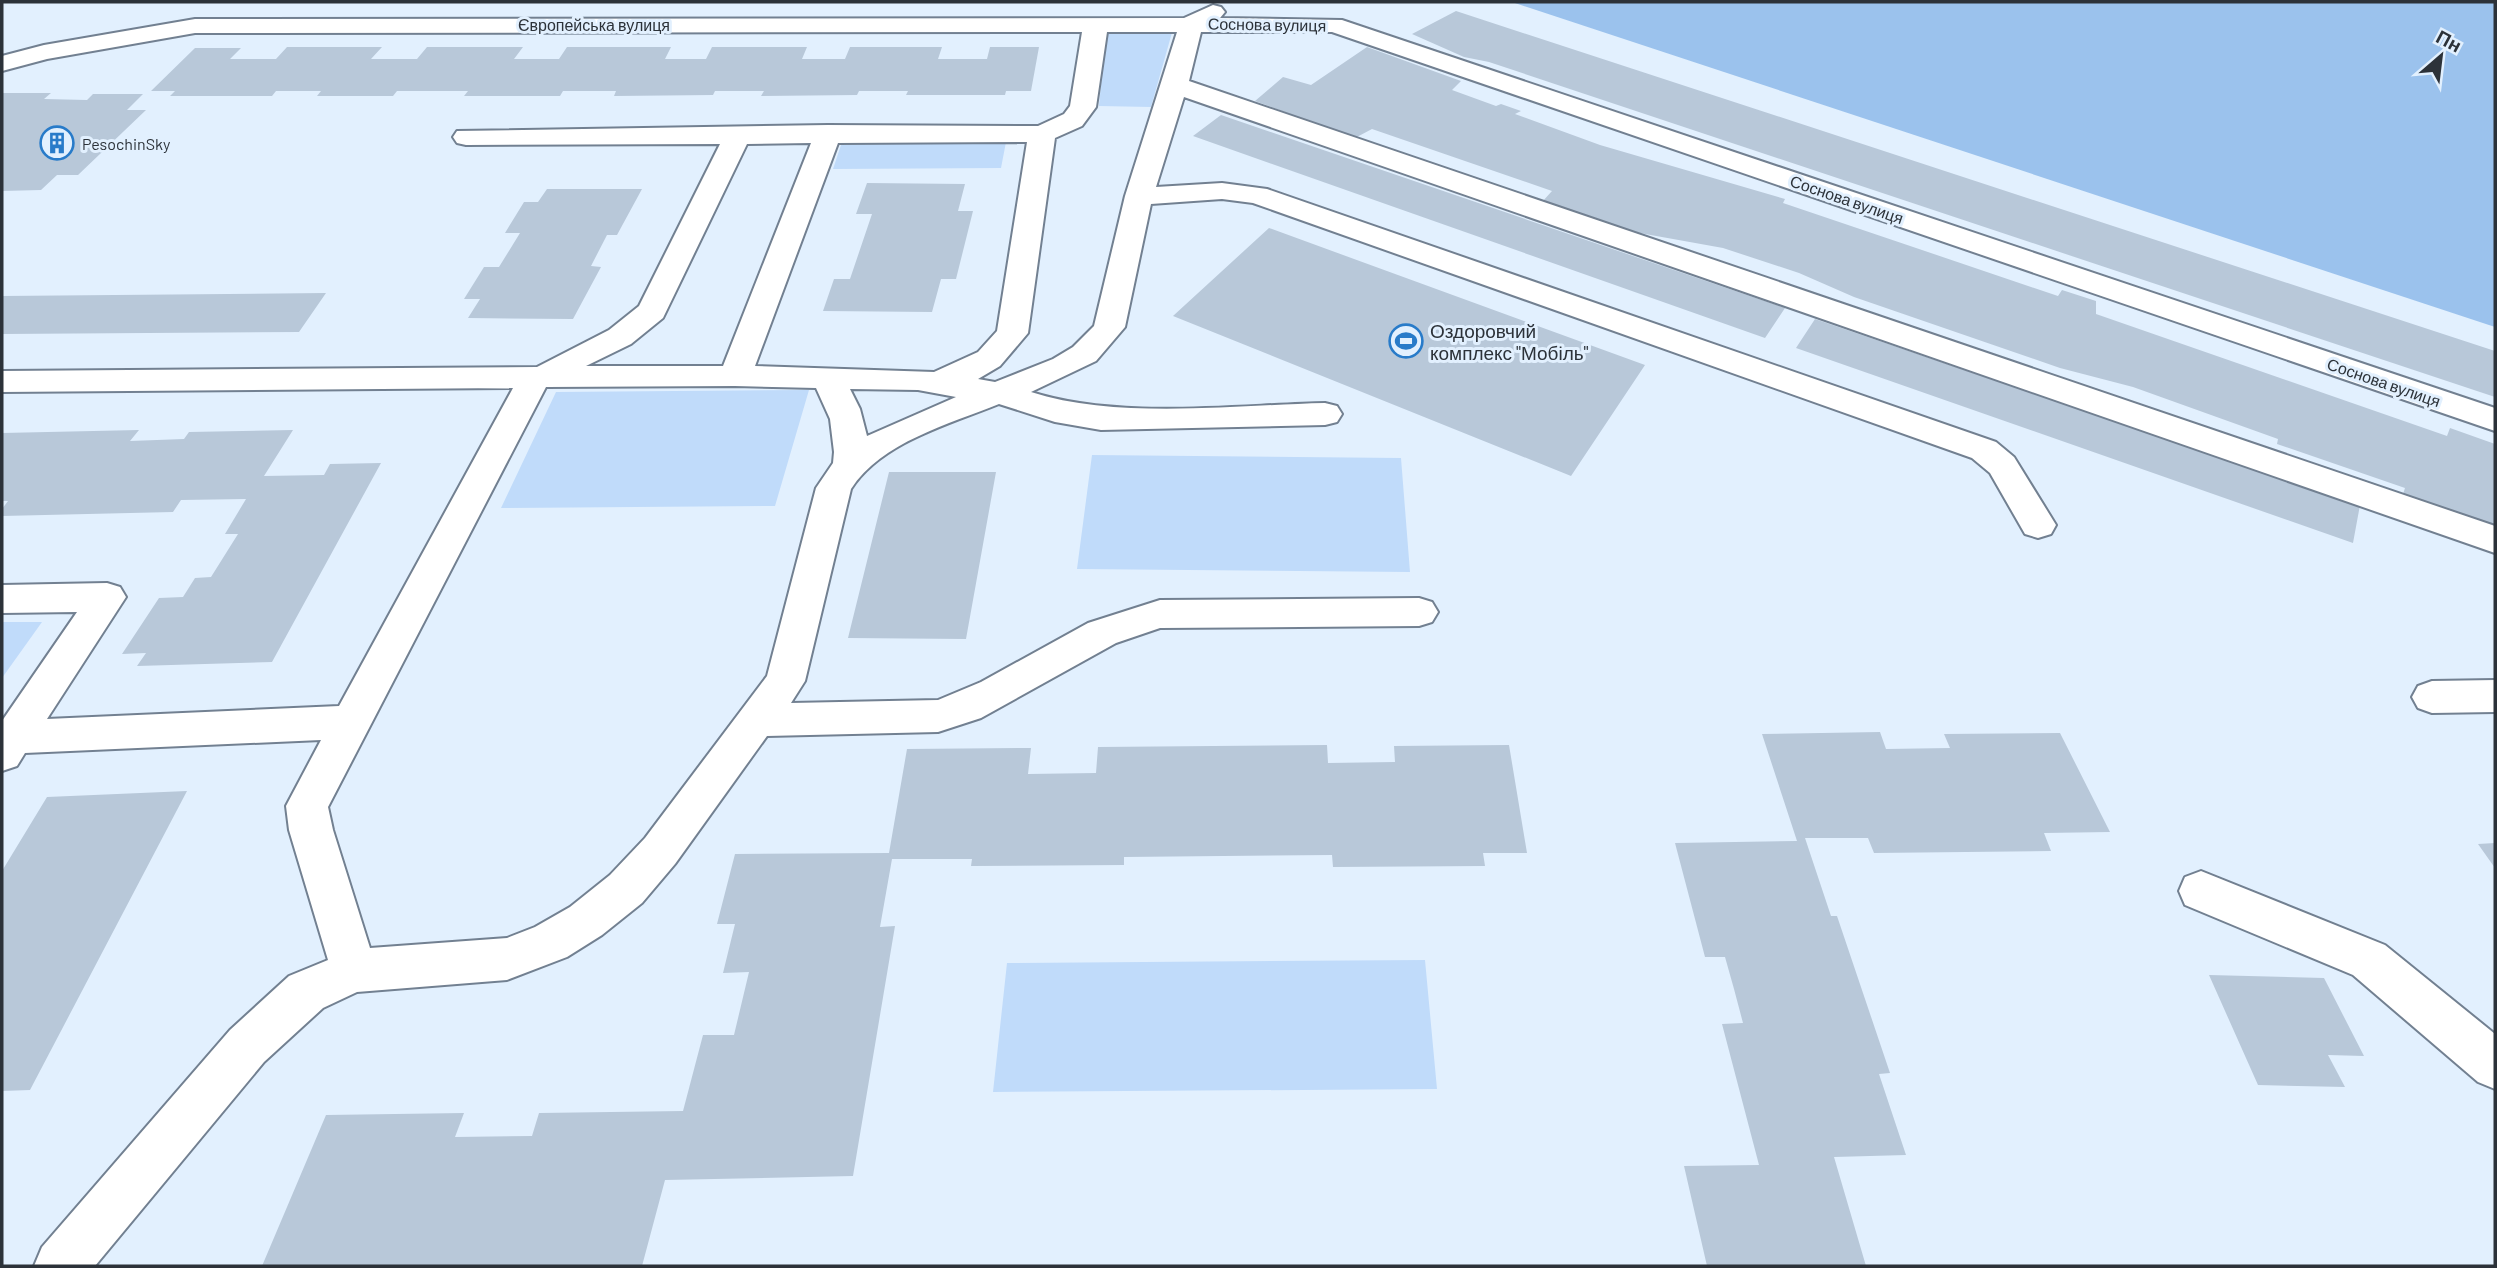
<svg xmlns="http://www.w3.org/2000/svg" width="2497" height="1268" font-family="Barlow,sans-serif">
  <rect width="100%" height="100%" fill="#e2f0fe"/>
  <!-- green -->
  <path fill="#c0dbfa" d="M1173 29 1151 107 1099 106 1106 30Z
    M842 142H1006L1001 168 833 169Z
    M809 390 775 506 501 508 556 392Z
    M1092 455 1401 458 1410 572 1077 569Z
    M2 622H42L2 678Z
    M1425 960 1437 1089 993 1092 1007 963Z"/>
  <!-- forest -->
  <path fill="#9bc2ed" d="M1512 2H2495V327Z"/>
  <!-- building -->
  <path fill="#b8c8d9" d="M1456 11 2495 351V397L1489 62 1464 57 1412 34Z
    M287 47H382L371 59H417L427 47H523L514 59H559L567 47H671L665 59H706L712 47H807L802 59H845L850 47H942L938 59H987L990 47H1039L1031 91H1006L1005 95H906L908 91H859L857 95 761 96 764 91H715L713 95 614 96 616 91H563L560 96H464L468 91H397L393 96H317L321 91H276L272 96H170L175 91H151L195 48H241L230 59H276Z
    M1367 47 1461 81 1452 90 1496 106 1501 104 1521 111 1515 114 1600 145 1785 199 1783 203 2058 296 2062 290 2096 301V314L2447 436 2450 428 2495 444V527L2403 494 2405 488 2277 444 2278 439 2133 387 2060 368 1854 297 1799 273 1723 248 1623 230 1542 202 1552 191 1372 129 1355 138 1255 101 1283 77 1311 85Z
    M2 93H51L44 99 87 100 93 94H143L127 110H146L78 175H57L41 190 2 191Z
    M1221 115 1785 308 1765 338 1193 136Z
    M867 183 965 184 958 211H973L956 279H941L932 312 823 311 834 279H850L872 214H856Z
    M547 189H642L617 235H607L591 266 601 267 573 319 468 318 480 299H464L484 267H499L520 233H505L524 202H538Z
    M1269 228 1645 365 1571 476 1173 316Z
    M326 293 299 332 2 334V296Z
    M1815 319 2360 505 2353 543 1796 348Z
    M139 430 130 441 184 439 189 432 293 430 264 476 324 475 330 464 381 463 272 662 137 666 146 653 122 654 159 598 183 597 195 578 211 577 238 534H225L246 499 181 500 173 512 2 516V509L8 501H2V433Z
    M889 472H996L966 639 848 638Z
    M1880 732 1886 749 1950 748 1944 734 2060 733 2110 832 2044 833 2051 851 1874 853 1868 838H1805L1831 916H1837L1890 1073 1879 1074 1906 1155 1834 1157 1866 1266H1707L1684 1166 1759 1165 1722 1024 1743 1023 1734 989 1725 957H1705L1675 843 1797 841 1762 734Z
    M1327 745 1328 763 1395 762 1394 746 1509 745 1527 853H1483L1485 866 1333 867 1332 855 1124 857V865L971 866 972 859H892L880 927 895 926 853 1176 665 1180 642 1266H262L326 1115 464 1113 455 1137 532 1136 539 1113 683 1111 703 1035H734L749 972 723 973 735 924H717L735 854 889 853 907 749 1031 748 1028 774 1096 773 1098 747Z
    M187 791 30 1090 2 1091V871L47 797Z
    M2495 843V868L2478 844Z
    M2209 975 2324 978 2364 1056 2328 1055 2345 1087 2258 1085Z"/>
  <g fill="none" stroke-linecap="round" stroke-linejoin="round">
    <defs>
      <path id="minor" d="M1213 5 1221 7 1225 12 1220 18 1342 20 2495 408V431L1332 32H1201L1189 81 2495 526V553L1184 97 1156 187 1222 183 1267 189 1996 442 2014 457 2056 525 2051 534 2038 538 2025 534 1990 473 1972 458 1253 203 1222 199 1151 204 1125 327 1096 361 1031 392C1118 420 1233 405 1325 403L1337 406 1342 414 1337 422 1325 425 1101 430 1055 422 999 404C950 424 881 442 851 489L805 681 791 703 938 700 981 682 1088 623 1160 600 1419 598 1432 602 1438 612 1432 622 1419 626 1160 628 1116 643 981 718 938 732 767 736 675 864 642 903 602 935 567 957 507 980 357 992 323 1008 264 1062 95 1266H34L42 1247 230 1030 289 976 328 960 289 830 286 806 321 740 25 753 17 766 2 771V721L77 612 2 613V585L107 583 120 587 126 597 47 719 339 706 513 388 2 392V371L537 367 609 330 639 306 720 144 466 145 457 143 453 137 457 131 828 125 1038 126 1064 114 1070 106 1082 32 195 33 47 59 2 71V56L44 45 195 19 1184 18ZM1107 32H1177L1125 196 1094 326 1073 347 1053 359 995 382 978 379 1000 366 1028 333 1055 138 1082 126 1096 107ZM1027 142 997 331 978 352 934 372 755 366 838 143ZM811 143 723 366H586L631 344 663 318 747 144ZM735 386 816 388 830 419 834 452 833 463 816 488 767 676 645 838 610 875 570 907 535 927 507 938 370 948 333 830 328 807 546 387ZM850 389 918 390 956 397 867 436 860 409Z
        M2495 680V712L2432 713 2418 708 2412 697 2418 686 2432 681Z
        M2201 871 2385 945 2495 1034V1089L2478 1082 2353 975 2185 905 2179 891 2185 877Z"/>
    </defs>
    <!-- minor casing -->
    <use href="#minor" stroke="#728091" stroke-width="4"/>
    <!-- minor -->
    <use href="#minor" fill="#fff" fill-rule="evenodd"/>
  </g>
  <!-- icons -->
  <defs>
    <symbol id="building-ring" viewBox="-11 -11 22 22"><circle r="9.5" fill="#e2f0fe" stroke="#287bc9" stroke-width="1.5"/><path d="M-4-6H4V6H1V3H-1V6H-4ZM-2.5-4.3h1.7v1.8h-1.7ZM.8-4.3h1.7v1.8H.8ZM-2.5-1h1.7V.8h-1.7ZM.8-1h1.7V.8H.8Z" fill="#287bc9"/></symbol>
    <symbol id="stadium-ring" viewBox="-11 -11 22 22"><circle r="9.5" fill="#e2f0fe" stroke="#287bc9" stroke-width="1.5"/><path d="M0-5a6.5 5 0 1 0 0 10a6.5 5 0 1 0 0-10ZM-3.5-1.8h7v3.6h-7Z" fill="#287bc9"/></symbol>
  </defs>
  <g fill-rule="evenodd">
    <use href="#building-ring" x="38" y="124" width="38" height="38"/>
    <use href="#stadium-ring" x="1387" y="322" width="38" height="38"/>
  </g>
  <g text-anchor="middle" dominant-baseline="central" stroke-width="6" stroke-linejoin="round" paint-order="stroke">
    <!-- far-street labels -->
    <g font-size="16" fill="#2c3239" stroke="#e2f0fe">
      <text x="594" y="24">Європейська вулиця</text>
      <text transform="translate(1267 24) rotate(1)">Соснова вулиця</text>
      <text transform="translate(1847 199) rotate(19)">Соснова вулиця</text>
      <text transform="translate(2384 382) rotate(19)">Соснова вулиця</text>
    </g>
    <!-- far-poi labels -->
    <g font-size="16" fill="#2c3239" stroke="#e2f0fe" text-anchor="start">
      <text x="82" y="143">PesochinSky</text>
    </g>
    <!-- poi labels -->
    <g font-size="19" fill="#2c3239" stroke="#e2f0fe" text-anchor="start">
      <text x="1430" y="330">Оздоровчий<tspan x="1430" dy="22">комплекс "Мобіль"</tspan></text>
    </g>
  </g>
  <!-- border -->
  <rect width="2497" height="1268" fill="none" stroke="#2c3239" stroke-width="7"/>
  <!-- north arrow -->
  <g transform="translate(2441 56) rotate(28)" stroke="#e2f0fe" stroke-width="5" paint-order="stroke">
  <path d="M0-5L12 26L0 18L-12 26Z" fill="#2c3239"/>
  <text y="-10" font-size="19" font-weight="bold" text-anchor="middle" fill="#2c3239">Пн</text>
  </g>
</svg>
